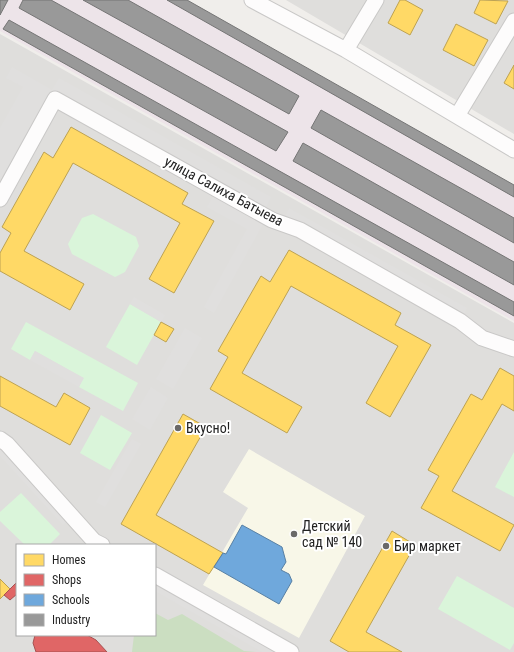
<svg xmlns="http://www.w3.org/2000/svg" width="514" height="652" font-family="'Roboto Condensed',sans-serif">
  <rect width="100%" height="100%" fill="#f0eeeb"/>
  <!-- residential -->
  <path fill="#dfdedc" fill-rule="evenodd" d="M286 0H514V134Z
    M0 34 514 323V652H0ZM17 545H155V635H17Z"/>
  <!-- industrial -->
  <path fill="#ede4e9" d="M0 0H186L514 187V321L0 31Z"/>
  <!-- education -->
  <path fill="#f8f7e8" d="M249 449 365 516 299 638 203 585 248 508 223 492Z"/>
  <!-- forest -->
  <path fill="#cbdec1" d="M155 613 168 620 182 614 244 651 256 652H132L134 635H155Z"/>
  <!-- park -->
  <path fill="#daf5da" d="M93 214 136 237 139 246 125 272 115 277 72 254 68 244 82 218Z
    M130 304 161 322 137 365 106 347Z
    M26 322 138 383 123 411 79 387 83 378 35 351 30 360 11 349Z
    M101 415 132 433 110 470 80 453Z
    M514 452V497L495 487Z
    M21 493 60 534 49 545H25L0 521V512Z
    M457 576 514 608V643L510 650 438 609Z"/>
  <!-- parking -->
  <path fill="#e0dfde" d="M12 67 52 90 59 78 271 197 265 209 53 91 0 184V128L23 87 6 78Z
    M213 196 263 224 214 313 204 307 247 229 207 207Z
    M289 208 467 308 463 317 285 217Z
    M134 297 165 315 161 322 130 304Z
    M185 328 202 338 173 389 156 379Z
    M35 351 84 378 79 387 30 360Z
    M151 387 168 398 150 430 132 419Z
    M132 439 141 444 105 507 96 502Z
    M0 445 70 519 63 525 0 456Z
    M155 580 280 652H262L155 591Z"/>
  <!-- homes -->
  <path fill="#ffd966" stroke="#bda252" d="M400 0H405L423 10 410 35 388 23Z
    M480 0 508 1 496 24 474 13Z
    M456 24 488 40 474 66 443 50Z
    M514 65V89L504 83Z
    M71 127 188 193 182 204 214 221 174 293 149 279 180 223 73 163 24 251 84 284 70 310 0 271V253L11 233 2 227 44 152 53 158Z
    M289 250 401 313 395 325 431 345 390 417 366 403 398 346 291 286 242 373 302 407 287 433 210 389 228 357 218 351 261 276 270 282Z
    M161 322 174 329 166 342 154 335Z
    M500 368 514 376V411L502 404 452 491 514 525 500 551 421 508 439 476 428 470 471 394 482 400Z
    M0 376 56 407 64 393 90 408 70 445 0 406Z
    M183 414 206 427 156 515 223 553 209 574 121 524Z
    M392 531 415 545 366 632 402 652H349L330 641Z
    M0 579 10 589 0 599Z"/>
  <!-- shops -->
  <path fill="#e06666" stroke="#a75252" d="M16 583 17 594 10 600 4 595Z
    M35 635H87L96 640 107 652H36L33 643Z"/>
  <!-- schools -->
  <path fill="#6fa8dc" stroke="#5880a4" d="M242 525 282 547 286 562 281 570 289 574 292 581 279 604 214 567 223 553 226 554Z"/>
  <!-- industry -->
  <path fill="#999" stroke="#757575" d="M0 0H8L0 15Z
    M23 0H51L288 132 276 151 19 8Z
    M83 0H128L299 96 289 114Z
    M167 0H187L514 185V197Z
    M9 20 514 302V316L3 29Z
    M321 110 514 218V243L311 128Z
    M303 143 514 262V285L293 161Z"/>
  <g fill="none" stroke-linecap="round" stroke-linejoin="round">
    <defs>
      <path id="street" d="M252 0 346 50 514 150
        M346 50 376 0
        M457 116 514 21
        M0 199 55 99 272 220 300 230 460 321 482 338 514 349
        M0 439 7 444 94 541 102 545
        M155 575 291 652"/>
    </defs>
    <!-- street casing -->
    <use href="#street" stroke="#c9c8c7" stroke-width="17"/>
    <!-- street -->
    <use href="#street" stroke="#fdfcfc" stroke-width="15"/>
  </g>
  <!-- markers -->
  <g fill="#6a6968" stroke="#fff" stroke-width="1.5">
    <circle cx="178" cy="428" r="4"/>
    <circle cx="294" cy="534" r="4"/>
    <circle cx="386" cy="546" r="4"/>
  </g>
  <g text-anchor="middle" dominant-baseline="central" stroke-width="4" stroke-linejoin="round" paint-order="stroke">
    <!-- street labels -->
    <g font-size="14" fill="#222" stroke="#fff">
      <text transform="translate(224 191) rotate(28)">улица Салиха Батыева</text>
    </g>
    <!-- poi labels -->
    <g font-size="14" fill="#222" stroke="#fff" text-anchor="start">
      <text x="186" y="428">Вкусно!</text>
      <text x="302" y="526">Детский<tspan x="302" dy="16">сад № 140</tspan></text>
      <text x="394" y="546">Бир маркет</text>
    </g>
  </g>
  <!-- legend -->
  <rect x="16" y="544" width="140" height="92" fill="#ffffff" stroke="#a7a7a7"/>
  <rect x="24" y="554" width="20" height="12" fill="#ffd966" stroke="#a7a7a7"/>
  <text x="52" y="564" font-size="12" fill="#222222">Homes</text>
  <rect x="24" y="574" width="20" height="12" fill="#e06666" stroke="#a7a7a7"/>
  <text x="52" y="584" font-size="12" fill="#222222">Shops</text>
  <rect x="24" y="594" width="20" height="12" fill="#6fa8dc" stroke="#a7a7a7"/>
  <text x="52" y="604" font-size="12" fill="#222222">Schools</text>
  <rect x="24" y="614" width="20" height="12" fill="#999999" stroke="#a7a7a7"/>
  <text x="52" y="624" font-size="12" fill="#222222">Industry</text>
</svg>
